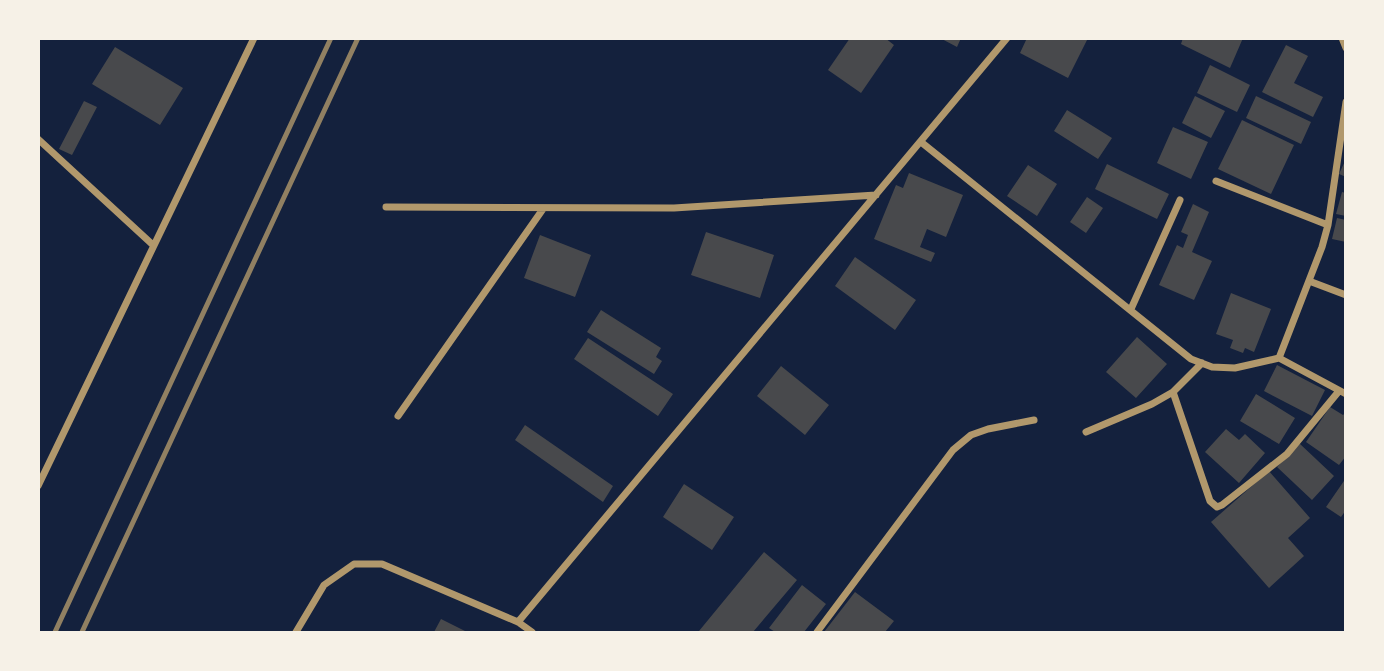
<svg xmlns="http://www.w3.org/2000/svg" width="1384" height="671" font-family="'Fira Sans',sans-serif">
  <rect width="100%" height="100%" fill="#14213d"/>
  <!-- building -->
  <path fill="#48494c" d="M850 38H885L894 45 861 93 828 70Z
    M940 38H961L957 47Z
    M1027 38H1085L1087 40 1068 78 1020 53Z
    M1183 38H1243L1230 68 1181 44Z
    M1286 45 1308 56 1294 83 1323 97 1313 117 1262 92Z
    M115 47 183 88 160 125 92 84Z
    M1210 65 1250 85 1237 112 1197 93Z
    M1195 96 1225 111 1211 138 1182 123Z
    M1256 96 1311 122 1301 144 1246 118Z
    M84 101 97 107 72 155 59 149Z
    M1067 110 1112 138 1098 159 1054 131Z
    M1242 120 1294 145 1271 194 1218 169Z
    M1173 127 1208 142 1191 179 1157 163Z
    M1346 159V177L1339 174Z
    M1107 164 1169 194 1157 219 1095 189Z
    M1028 165 1057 184 1037 216 1007 196Z
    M909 173 963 195 946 237 927 229 920 247 935 253 931 262 874 239 896 185 903 188Z
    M1342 192 1346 193V216L1336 214Z
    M1087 197 1103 208 1086 233 1070 222Z
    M1193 204 1209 212 1192 252 1212 261 1194 300 1159 285 1177 245 1183 248 1188 235 1181 232Z
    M1337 218 1346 220V242L1332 239Z
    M706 232 774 255 760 298 691 275Z
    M540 235 591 255 575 297 524 278Z
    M855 257 916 300 895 330 835 286Z
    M1231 293 1271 309 1254 352 1245 348 1243 353 1230 348 1233 340 1216 334Z
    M601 310 661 348 656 357 662 361 654 374 587 332Z
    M1137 337 1167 364 1136 398 1106 372Z
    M588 338 673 394 658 416 574 359Z
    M1277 365 1325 390 1312 416 1264 391Z
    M781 366 829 405 805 435 757 396Z
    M1256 394 1295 418 1279 444 1240 421Z
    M1330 407 1343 415 1346 412V456L1339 465 1306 442Z
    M525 425 613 486 603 502 515 440Z
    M1226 429 1239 440 1245 434 1265 453 1239 483 1205 452Z
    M1299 443 1334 476 1312 500 1277 467Z
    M1269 471 1310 518 1288 538 1304 556 1269 588 1211 522Z
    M1346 478V510L1341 517 1326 507Z
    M684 484 734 517 712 550 663 517Z
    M764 552 797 580 753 632H701L699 631Z
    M802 585 826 604 804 632H775L769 628Z
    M855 592 894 621 885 632H824Z
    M441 619 467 632H434Z"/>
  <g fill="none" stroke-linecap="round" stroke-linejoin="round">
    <!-- minor -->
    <path stroke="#b1986c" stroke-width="7" d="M1342 38 1346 48
      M38 139 153 245
      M921 142 1191 359 1212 367 1235 368 1279 358 1346 394
      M1216 181 1328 225
      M386 207 674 208 876 195
      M1309 281 1346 295
      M1131 309 1180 200
      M1279 358 1322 247 1328 225 1346 102
      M1173 392 1210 501 1217 507 1222 505 1287 454 1339 391
      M398 416 543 209
      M1086 432 1152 404 1173 392 1202 363
      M38 486 254 38
      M518 622 1007 38
      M296 632 324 585 354 564H382L518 622 532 632
      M817 632 953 450 971 435 988 429 1034 420"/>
    <!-- rail -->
    <path stroke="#918062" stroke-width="5" d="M55 632 331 38
      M82 632 358 38"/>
  </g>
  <!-- border -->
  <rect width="1384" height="671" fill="none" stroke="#f6f1e7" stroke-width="80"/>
</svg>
